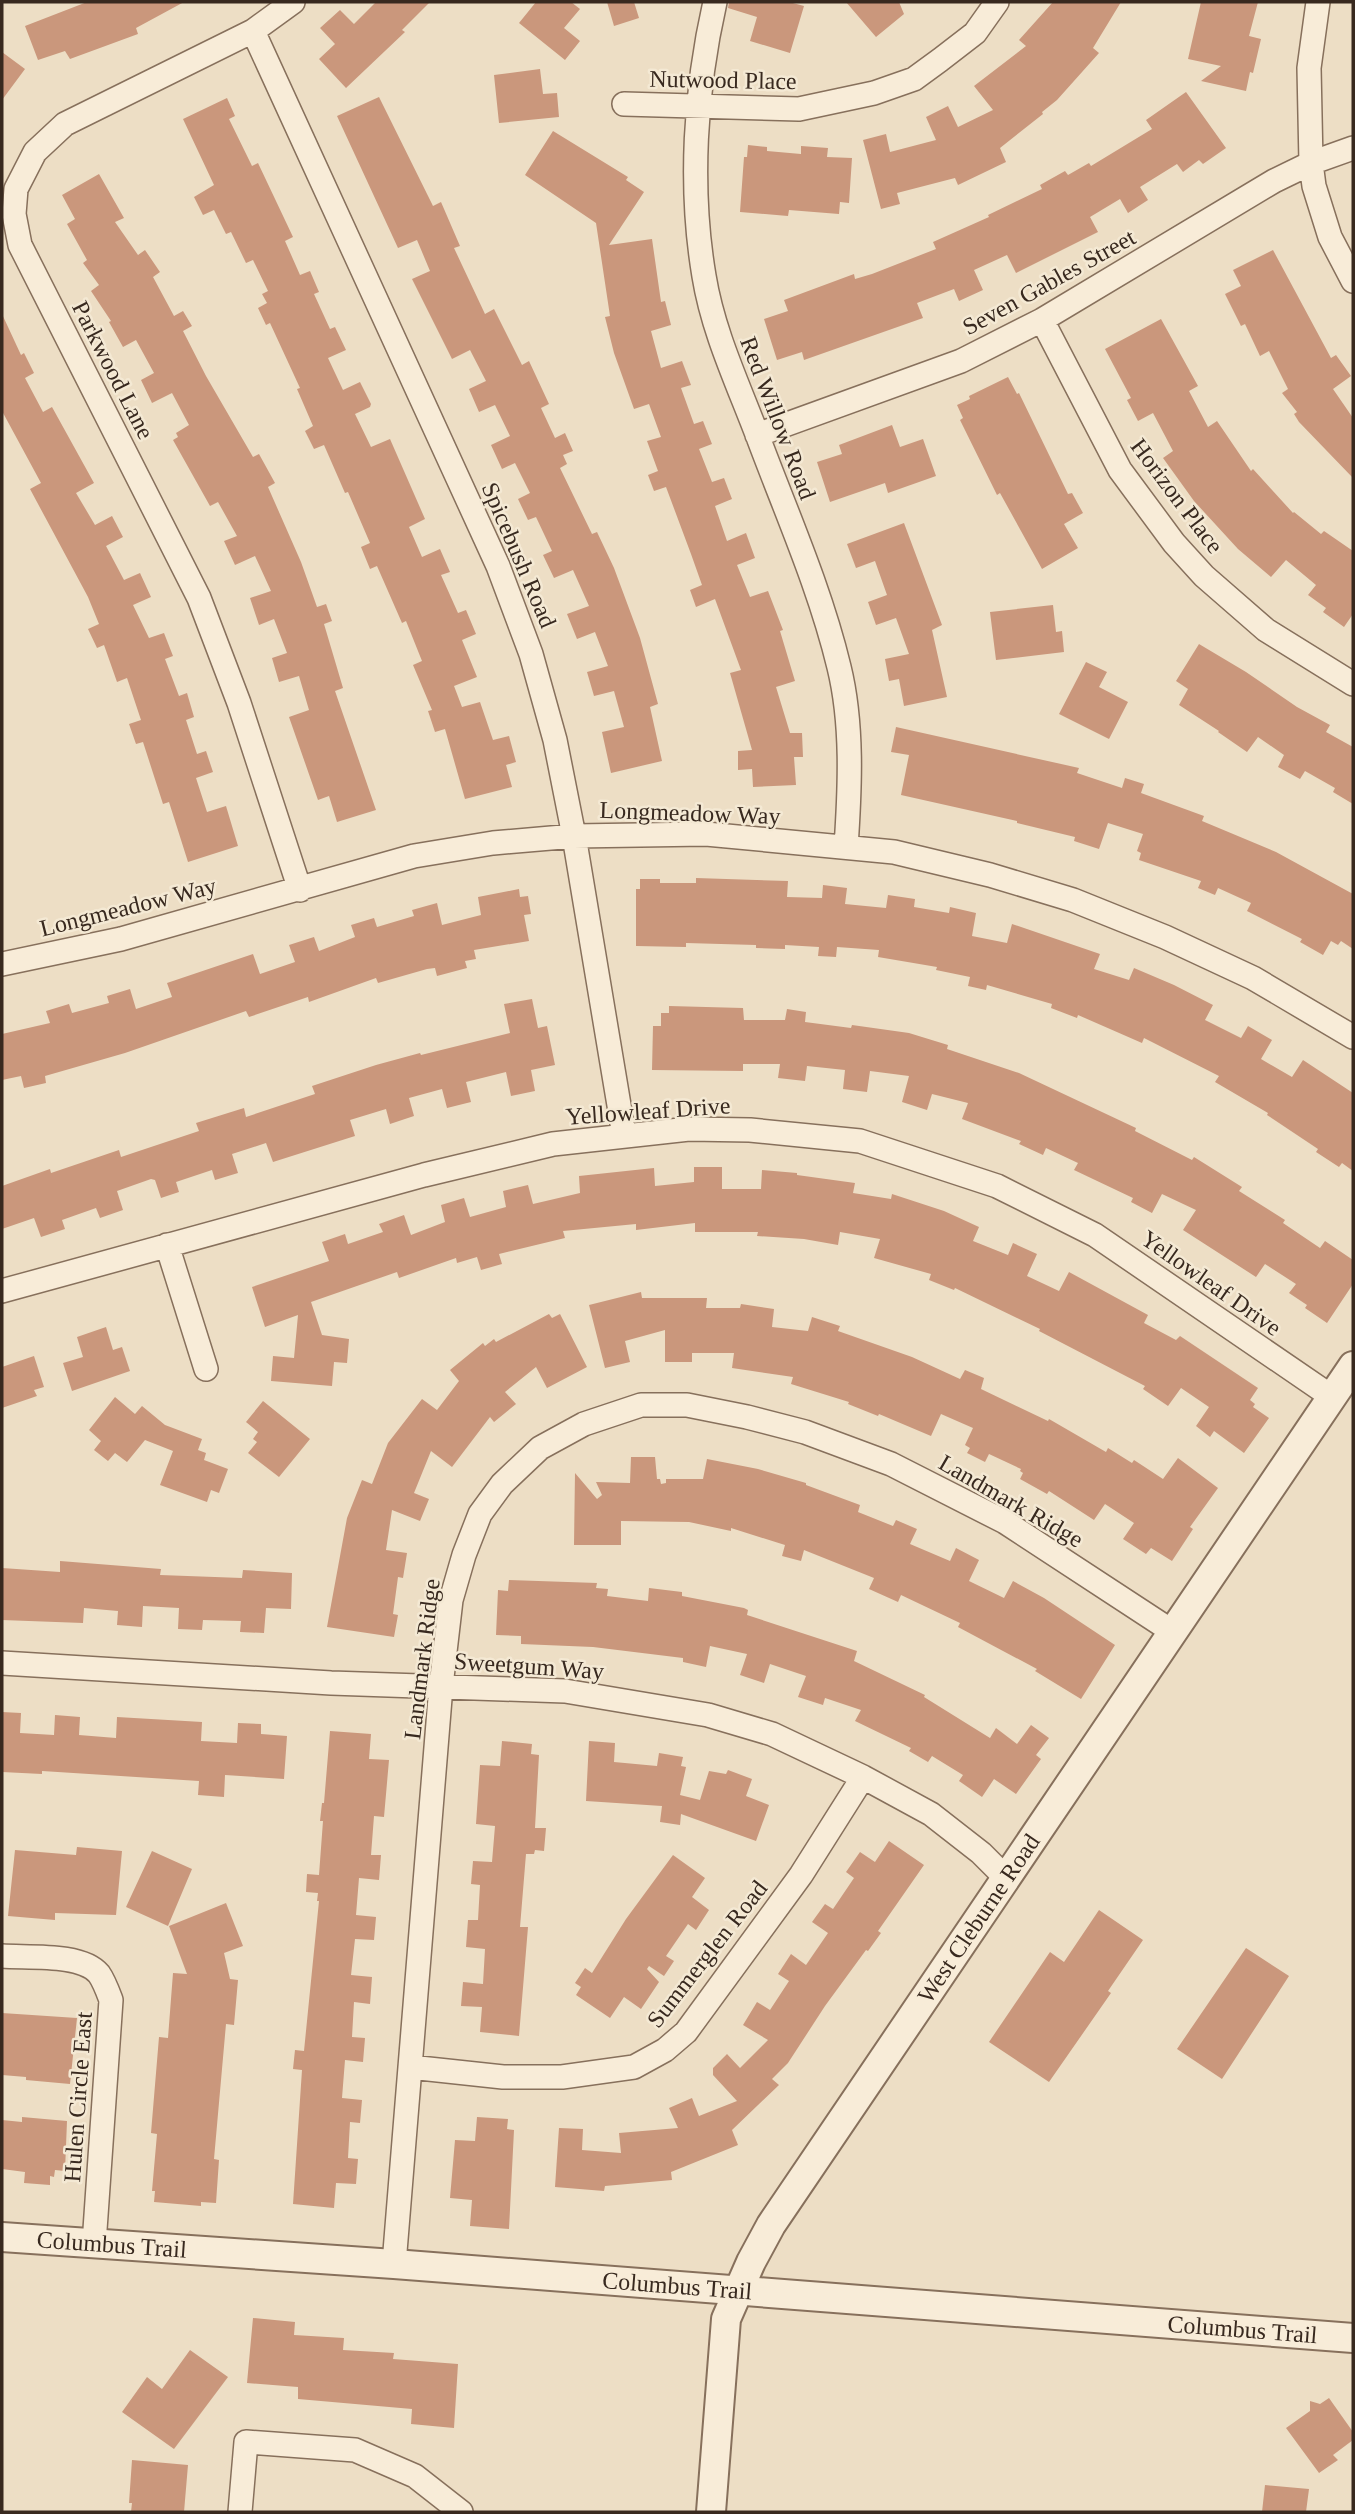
<svg xmlns="http://www.w3.org/2000/svg" width="1355" height="2514" font-family="Georgia,serif">
  <rect width="100%" height="100%" fill="#eddec5"/>
  <!-- building -->
  <path fill="#ca977c" d="M87 2H184L136 28 138 34 70 59 65 51 38 60 25 26Z
    M376 2H430L402 30 405 32 346 88 319 59 335 44 320 28 340 10 354 24Z
    M536 2H571L580 9 564 28 580 41 565 60 519 23Z
    M607 2H634L639 18 614 26Z
    M729 2H789L804 6 790 53 750 41 757 17 728 8Z
    M846 2H899L904 14 876 37Z
    M1053 2H1121L1093 48 1099 53 1057 100 1042 112 1043 114 1000 148 1006 162 958 185 955 178 897 193 900 204 881 209 863 140 886 134 890 152 936 140 926 117 948 106 958 127 993 110 974 86 1026 46 1019 40Z
    M1201 2H1258L1249 36 1261 39 1253 73 1250 72 1246 91 1201 81 1221 66 1188 59Z
    M2 52 25 69 2 100Z
    M540 69 543 94 557 93 559 117 499 123 494 75Z
    M1186 92 1226 148 1203 164 1199 160 1183 172 1177 164 1140 187 1148 200 1128 213 1120 199 1090 217 1098 232 1016 273 1007 255 974 270 983 290 959 301 954 289 917 303 923 318 804 360 802 352 777 360 764 319 788 311 784 300 854 274 855 279 872 274 936 249 933 242 989 217 988 215 1042 189 1040 185 1065 171 1068 175 1089 163 1091 166 1152 129 1146 120Z
    M379 97 433 206 441 202 460 246 454 248 485 314 494 309 522 365 529 361 549 404 541 408 555 438 565 433 573 451 563 455 567 464 560 468 592 534 597 532 614 568 640 638 658 704 650 707 662 761 611 773 602 732 624 727 614 691 594 696 587 672 608 666 595 632 577 639 567 614 589 606 573 570 554 578 543 555 552 551 536 517 528 520 518 499 530 493 515 463 502 469 491 445 510 436 495 405 479 412 469 389 486 381 470 350 452 359 412 279 430 271 417 240 398 248 337 116Z
    M227 98 235 116 229 119 252 166 258 163 293 237 285 241 300 275 310 271 319 292 314 294 330 329 335 327 346 350 328 358 343 390 360 382 371 404 370 407 355 414 371 447 390 439 425 519 409 527 422 557 440 549 450 572 441 575 458 613 466 610 476 634 462 640 477 677 454 686 462 707 480 702 493 740 509 736 516 762 506 765 512 787 465 799 445 729 435 732 428 711 432 710 413 665 422 661 406 621 402 623 377 566 370 569 361 547 370 543 348 492 345 493 324 445 314 449 305 431 313 426 297 389 300 388 270 323 266 325 258 308 267 303 262 294 268 291 253 260 246 263 231 232 226 234 214 210 203 215 194 197 214 185 183 119Z
    M553 131 628 177 626 180 644 192 609 245 652 239 661 302 665 301 671 325 651 331 661 368 682 361 691 385 681 388 694 424 703 421 712 444 699 449 712 482 724 478 732 499 715 506 727 541 746 533 755 558 737 565 750 597 768 591 783 630 780 631 795 681 776 687 790 733H802L803 757H794L796 785 753 787 752 769 738 770V751L752 750 730 673 741 670 715 599 696 607 690 590 702 585 691 554 666 487 654 491 648 475 658 471 647 441 661 437 649 404 634 409 614 353 605 317 610 316 596 223 525 175Z
    M748 145 767 147V151L801 154V146L828 148 827 157 852 158 849 203 840 202 839 214 789 210 788 216 740 212 744 157H747Z
    M99 174 124 218 115 222 138 255 145 250 160 272 153 277 174 316 183 311 192 326 183 331 206 376 253 457 259 454 275 483 268 487 301 562 317 607 326 604 332 621 324 624 343 688 335 691 376 810 337 822 329 796 318 800 289 717 309 710 299 676 279 682 272 658 287 653 274 619 259 625 250 598 271 591 255 556 235 565 224 541 237 536 218 502 210 506 173 440 178 437 176 433 189 425 172 393 152 403 141 380 154 373 136 340 123 347 109 322 111 321 91 291 99 285 83 263 87 260 67 224 75 219 62 195Z
    M1273 250 1331 358 1336 355 1351 376 1333 389 1353 418V478L1299 422 1294 414 1297 412 1282 393 1288 389 1269 351 1260 356 1245 324 1241 326 1225 294 1241 286 1233 270Z
    M2 314 21 355 24 353 34 373 25 378 43 412 52 407 94 483 76 493 95 525 112 516 123 537 106 546 124 580 140 573 151 597 133 605 149 638 164 633 173 656 165 659 179 696 187 693 194 717 186 720 197 754 206 751 213 772 196 778 207 812 226 806 238 846 188 862 169 802 163 804 143 742 136 744 129 724 141 720 127 678 117 682 104 645 97 648 88 629 99 624 88 597 30 489 41 483 2 411Z
    M1161 319 1198 386 1189 391 1208 427 1217 421 1251 471 1253 469 1293 513 1294 512 1321 534 1324 531 1353 551V614L1344 627 1323 612 1326 608 1308 595 1316 585 1286 560 1271 577 1238 549 1194 501 1163 458 1173 451 1153 413 1138 421 1127 400 1131 398 1105 349Z
    M1008 377 1017 394 1019 393 1068 494 1072 493 1083 513 1064 524 1078 548 1042 569 1000 493 997 495 960 420 963 418 957 405 970 399 969 396Z
    M892 425 900 447 923 439 936 476 888 493 885 483 830 502 817 462 842 454 839 445Z
    M904 523 942 625 932 630 947 697 904 706 899 679 889 681 885 659 909 654 896 618 876 625 868 602 887 595 875 561 856 568 847 544Z
    M1053 605 1056 632 1062 631 1064 652 996 660 990 612Z
    M1199 644 1246 672 1297 707 1330 725 1326 732 1353 747V804L1333 792 1335 788 1305 771 1300 779 1278 767 1284 755 1258 737 1247 752 1218 732 1219 731 1179 705 1188 689 1176 681Z
    M1086 662 1107 672 1099 687 1128 702 1109 739 1059 714Z
    M896 727 1079 768 1077 773 1122 788 1125 778 1144 784 1141 793 1204 816 1202 821 1276 852 1353 894V949L1341 941 1338 945 1331 941 1323 955 1300 942 1302 939 1247 911 1251 903 1218 888 1215 895 1198 888 1201 881 1139 860 1141 853 1137 851 1143 834 1108 823 1099 849 1074 841 1075 837 1017 823V821L901 795 909 755 891 752Z
    M696 878 788 881 787 897 822 898 823 885 847 888 845 904 886 908 888 895 915 899 914 907 949 913 950 907 976 913 972 936 1007 943 1012 924 1100 954 1094 969 1129 980 1134 968 1174 985 1213 1005 1205 1020 1241 1038 1248 1026 1272 1040 1261 1059 1292 1077 1303 1060 1353 1093V1171L1342 1163 1339 1167 1316 1152 1318 1149 1267 1115 1268 1113 1215 1082 1219 1076 1144 1038 1142 1043 1078 1015 1077 1018 1051 1008 1052 1004 987 985 986 990 968 986 970 977 936 970 937 967 878 957 879 950 837 947 836 957 818 956 819 947 785 945V949L756 948V945L686 943V947L636 946V889H640V879H660V883H696Z
    M519 889 520 897 528 896 531 914 524 915 529 941 474 950 476 959 465 961 467 968 437 976 435 968 427 969 378 983 376 978 309 1002 308 997 249 1017 246 1011 125 1053 45 1076 46 1083 24 1088 21 1076 2 1080V1034L50 1023 46 1011 69 1004 72 1013 109 1003 107 996 130 989 136 1009 172 997 167 983 253 954 260 974 295 962 289 945 314 937 319 951 355 937 351 925 374 918 377 927 414 916 412 910 437 903 442 925 481 915 478 897Z
    M532 999 538 1028 547 1026 555 1065 531 1070 535 1091 511 1096 506 1072 466 1082 471 1102 447 1108 442 1089 409 1098 414 1116 390 1124 386 1109 350 1120 355 1136 273 1162 266 1143 232 1154 238 1173 215 1180 212 1170 176 1182 179 1192 161 1198 155 1180 151 1179 117 1191 123 1210 100 1218 96 1208 62 1220 65 1229 41 1237 34 1218 2 1229V1186L50 1169 51 1173 119 1150 121 1157 199 1131 196 1123 244 1108 246 1117 315 1094 312 1086 376 1065 420 1053 421 1055 510 1033 504 1004Z
    M669 1006 743 1008 744 1020H785L787 1009 806 1012 805 1022 851 1028 852 1025 909 1033 948 1045 947 1049 1019 1073 1136 1128 1135 1131 1192 1160 1194 1157 1242 1187 1239 1191 1285 1220 1283 1223 1320 1248 1325 1241 1353 1260V1284L1327 1323 1305 1308 1307 1305 1289 1293 1296 1284 1265 1264 1256 1277 1183 1230 1196 1210 1162 1194 1152 1213 1131 1202 1133 1198 1074 1170 1078 1163 1046 1148 1043 1155 1019 1144 1021 1141 962 1119 968 1103 932 1094 927 1110 902 1102 909 1076 870 1071 867 1092 843 1089 845 1070 807 1066 805 1081 778 1078 780 1064H743V1071L652 1070 653 1026H661V1013H669Z
    M694 1167H722V1189H761L762 1170 797 1173V1175L855 1183 853 1193 891 1199 892 1194 944 1211 979 1227 973 1241 1008 1255 1013 1243 1037 1254 1027 1276 1059 1291 1069 1272 1148 1315 1144 1323 1176 1340 1180 1336 1258 1388 1250 1400 1255 1404 1253 1407 1269 1418 1244 1453 1214 1431 1210 1437 1196 1426 1209 1407 1181 1388 1168 1406 1143 1389 1145 1386 1039 1331 1040 1329 955 1288 954 1290 929 1280 931 1274 874 1258 880 1239 840 1232 838 1245 804 1239 757 1236 758 1232H695V1223L636 1230V1224L563 1231 565 1238 499 1254 502 1264 481 1270 477 1257 457 1263 456 1258 399 1278 397 1272 311 1302 322 1335 349 1339 347 1363 334 1362 332 1386 271 1381 273 1356 294 1358 298 1315 265 1327 252 1287 329 1261 322 1242 345 1234 348 1244 383 1232 379 1224 404 1215 411 1235 445 1222 441 1205 464 1198 470 1217 506 1207 503 1191 528 1185 533 1204 580 1193 579 1176 654 1168 655 1186 694 1182Z
    M641 1292 642 1298H707L706 1308H740L741 1304 774 1309 772 1327 808 1331 812 1317 840 1326 838 1331 912 1357 960 1379 965 1370 984 1378 981 1389 1048 1421 1049 1419 1106 1452 1108 1448 1132 1463 1134 1460 1163 1479 1178 1458 1218 1488 1190 1527 1193 1529 1172 1561 1151 1548 1146 1554 1123 1539 1134 1523 1105 1504 1094 1520 1049 1491 1047 1494 1020 1479 1023 1473 1020 1471 1021 1469 989 1454 985 1462 967 1453 970 1448 965 1445 973 1428 941 1414 931 1436 879 1414 878 1416 848 1404 849 1402 791 1384 793 1377 732 1368 734 1353H692V1362H665V1330L625 1341 630 1362 605 1368 589 1305Z
    M549 1314 552 1318 560 1314 587 1367 547 1388 536 1367 505 1392 516 1404 494 1422 490 1417 452 1467 431 1451 414 1493 429 1499 420 1521 392 1510 386 1550 407 1553 403 1578 398 1577 393 1614 398 1615 394 1637 327 1627 347 1518 362 1480 372 1484 388 1443 422 1399 437 1410 459 1381 450 1370 483 1343 485 1346 494 1339 496 1342Z
    M106 1327 113 1350 122 1347 130 1371 72 1391 63 1363 83 1357 77 1337Z
    M34 1356 44 1387 34 1390 37 1396 2 1408V1367Z
    M115 1397 135 1414 142 1406 165 1425 202 1439 198 1450 206 1453 204 1460 228 1469 219 1493 211 1490 207 1502 160 1485 173 1451 145 1440 127 1462 115 1453 108 1461 94 1450 101 1441 89 1430Z
    M263 1401 310 1439 279 1477 248 1453 257 1442 253 1439 258 1432 246 1422Z
    M631 1457H655L657 1479H660L661 1484 666 1483V1479H703L707 1459 758 1469 806 1483V1485L860 1505 858 1512 893 1526 896 1520 917 1529 910 1544 950 1561 956 1548 979 1560 969 1581 1004 1598 1013 1581 1044 1598 1115 1645 1081 1699 1035 1671 1037 1669 958 1627 960 1623 901 1595 898 1602 869 1589 874 1578 804 1550 801 1561 782 1556 785 1545 731 1528V1531L689 1522 621 1521V1545H574L575 1473 597 1499 602 1495 596 1482 630 1483Z
    M60 1561 161 1569 160 1575 242 1578 243 1570 292 1573 291 1609 266 1608 264 1633 240 1632 241 1621 203 1620 202 1630 178 1629 179 1608 143 1606 142 1627 117 1625 118 1611 84 1608 83 1623 2 1620V1568L60 1572Z
    M509 1580 597 1583 596 1588 608 1589 607 1596 648 1601 649 1588 682 1592V1596L744 1608 748 1610 747 1615 857 1651 854 1661 925 1695 924 1697 990 1738 996 1728 1017 1744 1031 1725 1049 1738 1036 1755 1041 1759 1016 1794 994 1779 982 1797 959 1781 963 1775 932 1756 928 1762 909 1751 911 1748 855 1721 861 1710 825 1698 823 1705 798 1697 806 1676 770 1664 764 1683 740 1675 747 1654 710 1646 706 1667 683 1662V1658L593 1647 521 1644V1636L496 1635 498 1590 508 1591Z
    M2 1712 21 1713 20 1733 54 1735 55 1715 80 1717 79 1735 116 1738 117 1717 202 1722 201 1741 237 1743 238 1723 261 1724V1734L287 1736 284 1779 225 1775 224 1797 198 1795 199 1781 42 1771V1774L2 1772Z
    M330 1731 371 1734 369 1759 389 1760 384 1817 374 1816 371 1855H381L379 1880 359 1878 356 1915 376 1917 374 1940 355 1939 351 1975 372 1977 370 2004 354 2002 352 2037 365 2038 363 2062 345 2060 342 2098 362 2100 360 2123 350 2122 348 2158 358 2159 356 2184 336 2183 334 2208 293 2204 302 2070 293 2069 295 2050 304 2051 319 1901H317L318 1893 306 1892 307 1874 319 1875 323 1821H320L322 1803H324Z
    M502 1741 532 1744 531 1754 539 1755 535 1828H546L544 1851 535 1850 534 1854H526L520 1927H528L519 2036 480 2032 482 2007 461 2006 463 1982 483 1984 485 1949 466 1947 468 1920H478L480 1885 471 1884 473 1861 492 1862 495 1826 476 1824 480 1765 500 1766Z
    M589 1741 615 1743 614 1762 657 1766 659 1753 683 1757 681 1766 686 1767 680 1795 700 1800 709 1771 726 1774 728 1770 752 1779 746 1796 769 1805 756 1841 681 1814 680 1825 660 1822 662 1806 586 1801Z
    M889 1841 924 1865 878 1931 881 1933 868 1951 866 1950 825 2006 788 2063 772 2079 779 2085 732 2130 738 2145 671 2172 672 2180 605 2186 604 2191 555 2187 559 2128 583 2129 582 2150 621 2153 619 2133 678 2128 669 2108 692 2098 699 2116 737 2101 713 2075V2068L727 2054 740 2068 768 2040 743 2025 757 2002 770 2010 789 1981 778 1974 791 1954 806 1965 828 1933 812 1922 825 1904 833 1909 854 1878 846 1872 860 1852 875 1862Z
    M77 1847 122 1851 116 1915 55 1913V1920L8 1916 15 1850 76 1855Z
    M152 1851 192 1869 168 1926 126 1907Z
    M673 1855 705 1878 692 1897 709 1910 696 1930 688 1924 666 1956 674 1961 664 1976 649 1966 647 1969 659 1982 641 2009 624 1997 610 2018 576 1995 581 1987 575 1983 585 1968 592 1973 626 1919Z
    M226 1903 243 1946 224 1953 230 1979 238 1980 234 2025 226 2024 214 2159 219 2160 216 2203 201 2202V2206L154 2202 155 2191H152L157 2134 151 2133 159 2037 168 2038 173 1973 187 1974 169 1926Z
    M1099 1910 1143 1940 1108 1991 1111 1993 1049 2082 989 2042 1050 1952 1064 1962Z
    M1246 1948 1289 1976 1222 2079 1177 2049Z
    M2 2013 77 2018 70 2084 26 2080V2077L2 2075Z
    M22 2117 67 2121 65 2171 55 2170 54 2177 50 2176V2185L24 2183 25 2172 2 2169V2120L22 2122Z
    M477 2117 508 2119 507 2129 514 2130 509 2229 470 2226 472 2200 450 2198 455 2140 475 2141Z
    M253 2318 295 2322 294 2335 344 2338 343 2350 394 2353 393 2359 458 2364 454 2428 411 2424 412 2409 298 2399V2387L247 2383Z
    M190 2350 228 2377 174 2449 122 2412 147 2377 162 2389Z
    M1329 2398 1353 2432V2440L1333 2455 1338 2460 1319 2473 1286 2428 1310 2411V2401L1320 2404Z
    M132 2460 188 2465 184 2512H131L132 2503H129Z
    M1265 2485 1309 2489 1306 2512H1262Z"/>
  <g fill="none" stroke-linecap="round" stroke-linejoin="round">
    <defs>
      <path id="minor" d="M293 2 253 31 65 124 35 152 16 189 14 214 20 245 199 598 239 703 300 890
        M715 2C695 90 689 187 704 276 713 332 738 384 758 437 786 512 820 588 839 667 853 724 850 788 846 847
        M1318 2 1309 68 1311 163 1314 186 1330 237 1353 281
        M253 31 498 566 531 654 555 740 574 836 624 1135
        M624 104 799 109 874 93 914 79 940 60 975 33 997 2
        M1042 320 1120 470 1174 543 1204 576 1266 630 1353 684
        M757 435 961 361 1042 320 1274 181 1311 163 1353 148
        M2 964 121 939 414 856 493 843 574 836 706 834 894 852 990 875 1073 900 1165 937 1253 978 1353 1037
        M167 1245 206 1369
        M2 1291 424 1175 553 1144 689 1129 750 1130 860 1141 997 1186 1095 1235 1332 1397
        M2 1663 331 1683 565 1691 708 1715 772 1734 863 1777 931 1814 981 1853 1006 1878
        M2 1956C28 1958 82 1953 99 1974 104 1981 108 1992 111 2000L94 2244
        M410 2067 503 2077H562L634 2067 665 2050 686 2032 801 1875 863 1777
        M394 2264 441 1686 451 1600 464 1555 480 1514 502 1484 540 1448 584 1424 641 1405H687L747 1417 805 1432 891 1464 1005 1522 1173 1632
        M240 2512 246 2442 355 2450 415 2476 461 2512"/>
      <g id="tertiary">
        <path id="s1" d="M2 2237 394 2264 1353 2338"/>
        <path id="s2" d="M711 2512 726 2319 751 2262 771 2225 1353 1366"/>
      </g>
    </defs>
    <!-- minor casing -->
    <use href="#minor" stroke="#87705c" stroke-width="26"/>
    <!-- tertiary casing -->
    <use href="#tertiary" stroke="#87705c" stroke-width="32"/>
    <!-- minor -->
    <use href="#minor" stroke="#f8ecd8" stroke-width="23"/>
    <!-- tertiary -->
    <use href="#tertiary" stroke="#f8ecd8" stroke-width="28"/>
  </g>
  <g text-anchor="middle" dominant-baseline="central" stroke-width="5" stroke-linejoin="round" paint-order="stroke">
    <!-- street labels -->
    <g font-size="24" fill="#38291f" stroke="#f4e9d4">
      <text transform="translate(723 80) rotate(1)">Nutwood Place</text>
      <text transform="translate(1049 282) rotate(-29)">Seven Gables Street</text>
      <text transform="translate(113 370) rotate(63)">Parkwood Lane</text>
      <text transform="translate(778 418) rotate(69)">Red Willow Road</text>
      <text transform="translate(1177 496) rotate(53)">Horizon Place</text>
      <text transform="translate(519 555) rotate(67)">Spicebush Road</text>
      <text transform="translate(690 813) rotate(2)">Longmeadow Way</text>
      <text transform="translate(128 907) rotate(-14)">Longmeadow Way</text>
      <text transform="translate(648 1111) rotate(-4)">Yellowleaf Drive</text>
      <text transform="translate(1211 1283) rotate(35)">Yellowleaf Drive</text>
      <text transform="translate(1011 1501) rotate(30)">Landmark Ridge</text>
      <text transform="translate(422 1659) rotate(-83)">Landmark Ridge</text>
      <text transform="translate(529 1666) rotate(4)">Sweetgum Way</text>
      <text stroke="none"><textPath href="#s2" startOffset="668">West Cleburne Road</textPath></text>
      <text transform="translate(707 1954) rotate(-52)">Summerglen Road</text>
      <text transform="translate(78 2097) rotate(-86)">Hulen Circle East</text>
      <text stroke="none"><textPath href="#s1" startOffset="110">Columbus Trail</textPath></text>
      <text stroke="none"><textPath href="#s1" startOffset="677">Columbus Trail</textPath></text>
      <text stroke="none"><textPath href="#s1" startOffset="1244">Columbus Trail</textPath></text>
    </g>
  </g>
  <!-- border -->
  <rect width="1355" height="2514" fill="none" stroke="#38291f" stroke-width="7"/>
</svg>
